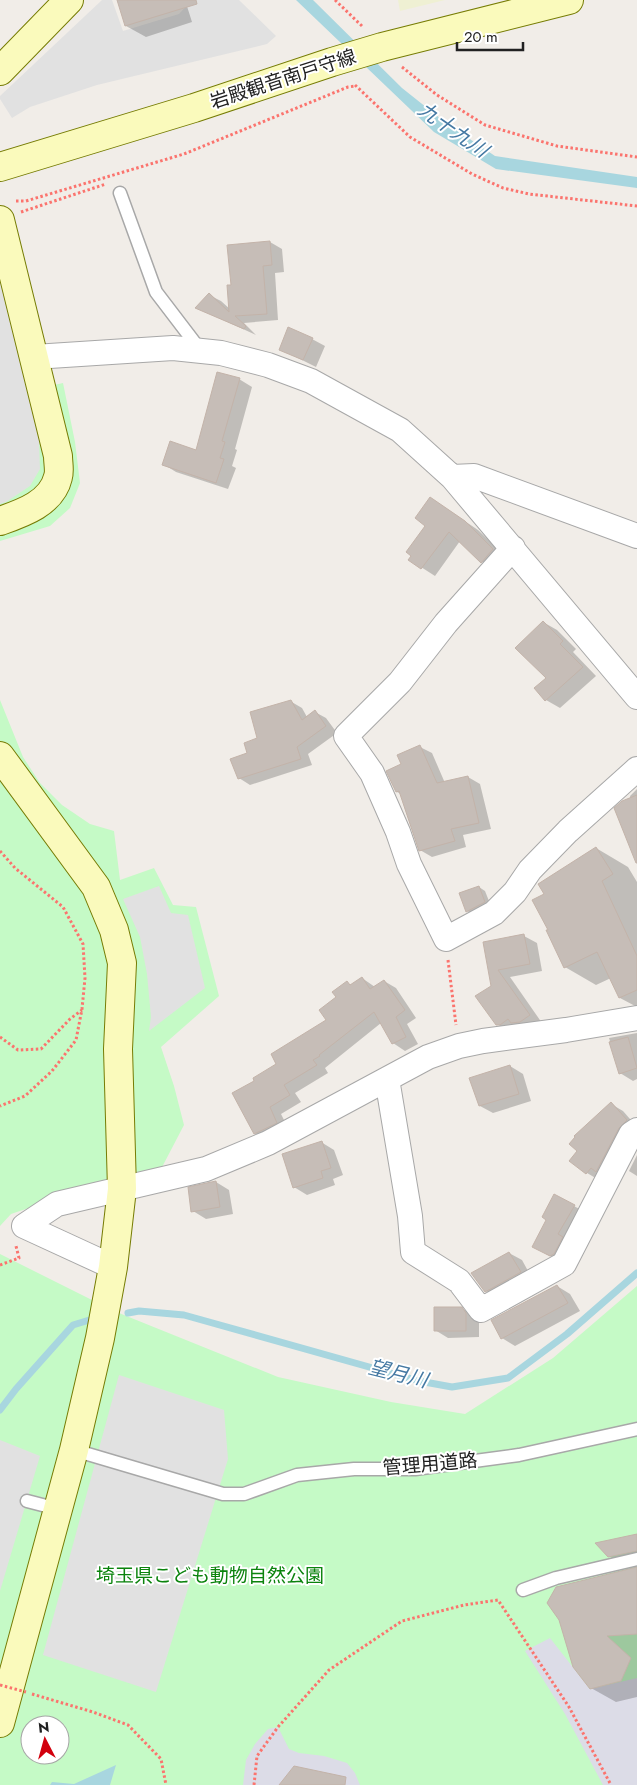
<svg xmlns="http://www.w3.org/2000/svg" width="637" height="1785" font-family="Jost,'Noto Sans JP',sans-serif">
  <rect width="100%" height="100%" fill="#f1ede8"/>
  <!-- farmland -->
  <path fill="#eff0d3" d="M398 0H445L400 11Z"/>
  <!-- park -->
  <path fill="#c5fac6" fill-rule="evenodd" d="M0 260 36 389 63 383 75 442 80 483 70 508 50 526 0 541Z
    M0 700 23 757 40 783 62 805 90 824 114 831 120 880 154 868 173 905 196 907 219 996 161 1047 174 1086 184 1125 160 1171 79 1191 11 1214 0 1226Z
    M0 1254 114 1311 278 1377 391 1402 465 1414 553 1358 637 1286V1785H0ZM30 1725H60V1755H30Z"/>
  <!-- parking -->
  <path fill="#e1e1e1" d="M102 0H112L123 31 179 14 192 0H239L276 36 267 44 97 85 30 107 12 118 0 99V96Z
    M0 279 29 389 39 440 40 469 30 486 6 502 0 504Z
    M159 886 171 913 188 915 205 988 149 1031 151 1017 147 974 140 937 123 899Z
    M119 1375 224 1410 228 1459 156 1692 43 1655Z
    M0 1440 40 1456 0 1591Z"/>
  <!-- plaza -->
  <path fill="#dcdce7" d="M550 1638 590 1689 637 1678V1785H603L565 1714 525 1651Z
    M278 1727 289 1749 299 1753 324 1756 347 1763 355 1773 360 1785H243L246 1760 255 1744 268 1729Z"/>
  <!-- water -->
  <path fill="#a8d6df" d="M296 0H313L402 88 446 123 495 156 637 177V188L496 169 434 132Z
    M116 1765 110 1785H50L52 1782 74 1784Z"/>
  <!-- shadow -->
  <path fill="#0003" d="M118 0H185L192 22 146 37 126 26Z
    M270 242 282 249 284 272 275 273 278 320 244 323 256 335 197 308 209 295 221 301 231 310 232 286Z
    M312 339 325 346 316 367 280 349Z
    M239 379 252 387 235 449 237 450 232 466 236 468 228 489 176 472 163 464 197 451Z
    M431 498 478 530 506 557 495 569 482 562 460 541 435 576 410 560 427 526Z
    M543 622 557 630 576 649 573 652 596 676 560 708 546 700 548 678Z
    M290 701 302 708 307 717 315 712 326 718 337 733 308 754 312 765 250 785 239 778 249 754Z
    M420 747 432 753 445 783 468 777 480 784 491 829 463 835 466 847 432 857 420 850 401 794 397 792 403 764Z
    M637 789V862L630 796Z
    M596 848 628 867 637 882V1007L620 998 611 978 596 985 565 967 550 931 546 894Z
    M479 887 485 891 491 906 473 914 467 911Z
    M524 936 537 943 542 971 510 977 542 1023 510 1032 497 1024 492 986 484 943Z
    M362 978 375 987 384 981 396 988 416 1018 407 1024 418 1044 405 1051 393 1043 381 1023 325 1068 328 1073 295 1093 301 1102 281 1114 289 1130 267 1140 255 1133 256 1081 328 1021 338 997 347 983 351 985Z
    M637 1033V1079L633 1081 620 1073 609 1038Z
    M510 1066 523 1074 531 1101 493 1113 480 1106Z
    M611 1104 623 1111 637 1127 599 1180 587 1173Z
    M321 1142 334 1150 343 1175 333 1179 335 1185 307 1195 294 1187Z
    M637 1155V1176L629 1171Z
    M216 1182 229 1190 233 1214 206 1219 193 1211Z
    M555 1196 587 1213 564 1263 546 1254 548 1219Z
    M509 1253 522 1260 533 1280 499 1299 486 1291Z
    M557 1286 570 1294 580 1311 515 1346 502 1338Z
    M461 1308 475 1316 479 1321V1337L448 1338 435 1330Z
    M637 1535V1561L622 1564 609 1556Z
    M637 1569V1697L616 1702 591 1688 574 1666Z"/>
  <g fill="none" stroke-linecap="round" stroke-linejoin="round">
    <!-- stream -->
    <path stroke="#a8d6df" stroke-width="7" d="M128 1313 139 1311 184 1315 419 1381 452 1387 508 1378 567 1334 637 1273
      M0 1410 16 1389 73 1325 96 1318"/>
  </g>
  <!-- building -->
  <path fill="#c6bdb7" stroke="#c3b3a9" d="M117 0H196L197 4 125 26Z
    M270 241 272 265 263 266 267 314 235 316 246 326 244 329 195 308 209 293 229 312 227 285H231L227 245Z
    M288 327 313 338 303 360 279 350Z
    M217 372 240 378 222 441 225 442 220 458 224 459 216 483 162 465 170 441 196 450Z
    M430 497 465 521 493 549 481 563 449 532 421 569 408 560 411 556 406 552 425 526 415 518Z
    M543 621 563 641 560 644 583 667 545 701 534 688 546 678 515 648Z
    M291 700 302 720 315 710 326 726 297 747 301 759 238 779 230 759 247 753 244 743 257 738 250 712Z
    M420 745 437 783 468 776 479 823 451 829 455 841 419 851 399 791 396 792 386 771 401 764 397 755Z
    M637 795V863H636L614 808 622 801Z
    M596 847 613 874 602 881 637 956V990L619 998 597 952 564 968 546 930H548L532 900 544 894 538 884Z
    M479 886 485 902 466 912 459 893Z
    M524 934 530 964 498 970 530 1015 520 1022 511 1023 508 1019 500 1025H496L475 996 491 986 483 942Z
    M362 977 370 989 384 980 405 1010 396 1017 406 1037 392 1044 374 1012 319 1055 320 1056 313 1060 317 1065 284 1085 290 1095 270 1107 277 1123 254 1134 232 1093 254 1081 253 1078 276 1064 271 1054 326 1020 319 1010 336 997 332 992 347 981 350 985Z
    M628 1037 637 1068 619 1074 609 1042Z
    M510 1065 519 1094 479 1106 469 1078Z
    M611 1102 627 1120 619 1128 596 1172 591 1168 586 1174 569 1161 577 1151 569 1144 575 1137 574 1136Z
    M322 1141 331 1168 321 1171 323 1178 293 1188 282 1154Z
    M216 1181 220 1207 191 1212 188 1187Z
    M554 1194 575 1205 558 1234 563 1237 554 1254 550 1256 532 1247 546 1220 542 1217Z
    M509 1252 521 1272 485 1292 471 1273Z
    M557 1285 568 1303 501 1339 491 1320Z
    M434 1307H462L466 1313V1331H434Z
    M637 1534V1551L608 1557 595 1543Z
    M637 1567V1634L607 1636 631 1658 621 1681 590 1689 573 1667 559 1620 547 1603 556 1587Z
    M294 1766 346 1777 345 1785H279Z"/>
  <g fill="none" stroke-linecap="round" stroke-linejoin="round">
    <defs>
      <path id="lane" d="M120 193 156 292 201 351
        M74 1450 223 1494H244L297 1475 354 1469H415L519 1455 637 1429
        M27 1501 58 1509
        M523 1590 556 1578 637 1559"/>
      <path id="street" d="M34 357 173 348 221 353 268 365 311 381 400 430 452 477 637 697
        M452 477 474 476 637 536
        M513 548 446 623 400 682 346 736 372 773 398 832 409 864 446 939 494 913 515 892 530 870 568 831 637 769
        M387 1079 410 1216 413 1252 459 1281 481 1310 564 1264 631 1134 637 1130
        M113 1267 24 1226 57 1204 206 1169 268 1143 428 1057 459 1046 483 1041 566 1030 637 1018"/>
      <path id="secondary" d="M0 71 69 0
        M0 167 194 108 332 62 382 47 569 0
        M0 220 58 456C58 463 60 471 58 477 52 503 23 513 0 521
        M0 756 96 887 114 930 122 963 118 1049 122 1189 113 1267 100 1338 74 1450 0 1723"/>
    </defs>
    <!-- lane casing -->
    <use href="#lane" stroke="#a8a8a8" stroke-width="15"/>
    <!-- street casing -->
    <use href="#street" stroke="#a8a8a8" stroke-width="26"/>
    <!-- secondary casing -->
    <use href="#secondary" stroke="#767c04" stroke-width="30"/>
    <!-- path -->
    <path stroke="#fb746e" stroke-width="3" stroke-dasharray="2.5 2.5" stroke-linecap="butt" d="M335 0 363 27
      M402 67 437 95 485 125 557 146 637 157
      M355 85 410 137 472 174 503 188 529 194 637 206
      M16 201H26L184 154 348 87 356 86
      M21 212 106 184
      M0 851 15 868 63 907 83 944 85 978 82 1009 76 1040 52 1071 25 1096 0 1106
      M448 960 456 1025
      M0 1037 18 1050 41 1049 70 1019 82 1010
      M0 1265 19 1258 16 1246
      M32 1694 93 1712 128 1725 161 1759 166 1785
      M254 1785 257 1756 278 1727 329 1670 402 1621 464 1605 498 1600 569 1707 611 1785"/>
    <!-- lane -->
    <use href="#lane" stroke="#fff" stroke-width="12"/>
    <!-- street -->
    <use href="#street" stroke="#fff" stroke-width="24"/>
    <!-- secondary -->
    <use href="#secondary" stroke="#fafabc" stroke-width="28"/>
    <!-- path-bridge -->
    <path stroke="#fb746e" stroke-width="3" stroke-dasharray="2.5 2.5" stroke-linecap="butt" d="M0 1685 26 1692"/>
  </g>
  <g text-anchor="middle" dominant-baseline="central" stroke-width="4" stroke-linejoin="round" paint-order="stroke">
    <!-- street labels -->
    <g font-size="19" fill="#212121" stroke="#fff">
      <text transform="translate(283 79) rotate(-18)">岩殿観音南戸守線</text>
      <text transform="translate(430 1464) rotate(-5)">管理用道路</text>
    </g>
    <!-- park labels -->
    <g font-size="19" fill="#0b830d" stroke="#fff">
      <text x="210" y="1575">埼玉県こども動物自然公園</text>
    </g>
    <!-- water labels -->
    <g font-size="20" font-style="italic" fill="#4579a3" stroke="#fff">
      <text transform="translate(453 130) rotate(35)">九十九川</text>
      <text transform="translate(398 1374) rotate(14)">望月川</text>
    </g>
  </g>
  <!-- north arrow -->
  <g transform="translate(45 1740) rotate(354)"><circle r="24" fill="#ffffff" stroke="#a6a6a6"/>
  <path d="M0-4L9 19L0 12L-9 19Z" fill="#d2000d"/>
  <text y="-8" font-size="14" font-weight="bold" text-anchor="middle" fill="#212121">N</text>
  </g>
  <!-- scale -->
  <path d="M457 42v8h66v-8" fill="none" stroke="#212121" stroke-width="2.5"/>
  <text x="464" y="42" font-size="15" fill="#212121" stroke="#ffffff" stroke-width="4" paint-order="stroke">20 m</text>
</svg>
